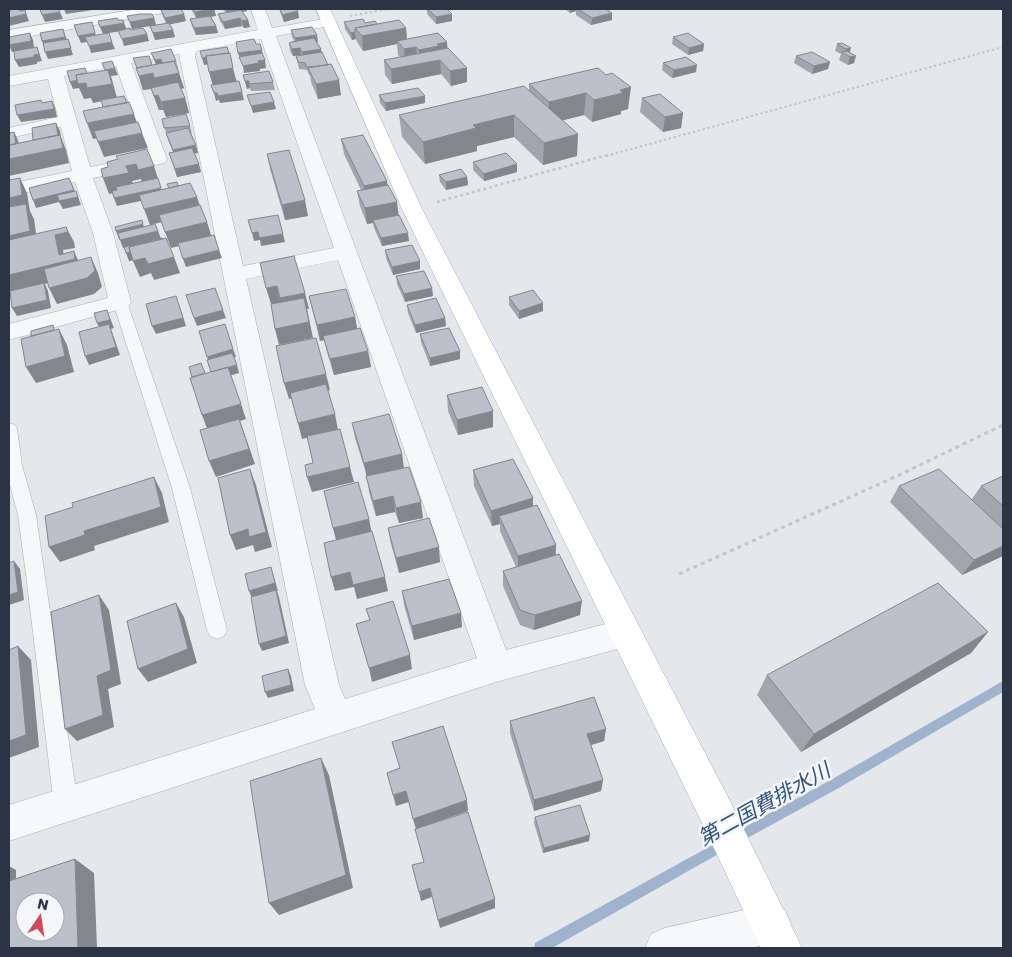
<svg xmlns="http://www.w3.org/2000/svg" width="1012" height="957" font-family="Poppins,'Noto Sans JP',sans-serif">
  <rect width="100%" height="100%" fill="#e4e7ec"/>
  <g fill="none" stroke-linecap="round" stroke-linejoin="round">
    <!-- stream -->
    <path fill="#9fb4cc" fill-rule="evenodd" d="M1003 681V692L837 789 740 842 736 844 732 842 730 838 732 834 829 781Z
      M725 838 729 840 731 844 729 848 552 948H534L535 943Z"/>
    <defs>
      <path id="lane" d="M120 297 125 299 127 302 190 488 227 630 224 636 217 639 210 636 207 630 172 488 113 302 115 299Z
        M9 423 15 425 17 429 22 465 36 515 78 805 74 813 66 817 58 813 54 805 26 575 18 515 9 481Z"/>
      <path id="street" d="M138 9H170L168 12 163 13 9 40V30Z
        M251 9H265L272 28 329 18 334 19 336 22 334 25 329 26 276 36 506 650 625 619 636 623 641 633 636 643 625 647 496 682 9 841V805L315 709 305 685 179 54 131 63 167 159 165 163 93 178 113 233 131 302 128 307 9 340V324L108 298 93 233 75 182 9 196V184L72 171 61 127 9 138V128L58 117 48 79 9 86V76L258 30ZM261 39 334 248 243 266 195 56 196 51ZM116 66 147 156 90 167 64 76ZM338 260 477 658 345 699 339 685 246 279Z
        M771 904 785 910 791 924 785 938 752 948H645L651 934 665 928Z"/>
      <path id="secondary" d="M316 9H330L422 209 730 801 802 948H761L704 827 402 209Z"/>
    </defs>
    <!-- lane casing -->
    <use href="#lane" stroke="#a9aeb7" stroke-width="1"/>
    <!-- street casing -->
    <use href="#street" stroke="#a9aeb7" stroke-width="1"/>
    <!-- secondary casing -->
    <use href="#secondary" stroke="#a9aeb7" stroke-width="1"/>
    <!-- path-far2 -->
    <path stroke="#c2c5cb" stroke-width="2" stroke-dasharray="2.5 2.5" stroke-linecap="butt" d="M350 16 388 9
      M606 156 1003 47"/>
    <!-- path-far1 -->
    <path stroke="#c2c5cb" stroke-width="2.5" stroke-dasharray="3 3" stroke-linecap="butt" d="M437 202 611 154"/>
    <!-- path -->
    <path stroke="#c2c5cb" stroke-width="3" stroke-dasharray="4 4" stroke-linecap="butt" d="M679 574 897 476 1003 425"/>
    <!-- lane -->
    <use href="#lane" fill="#f7f8fa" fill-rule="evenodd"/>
    <!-- street -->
    <use href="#street" fill="#f7f8fa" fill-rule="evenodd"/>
    <!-- secondary -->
    <use href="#secondary" fill="#fff" fill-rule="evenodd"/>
  </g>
  <!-- wall -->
  <path fill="#a1a5ae" d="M191 9H214L216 16H211L216 26 218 33 196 35 192 26 190 19 196 18Z
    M223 9H246L247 11 242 12 248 20 250 27 244 28 242 26 225 29 220 21 218 14 226 13Z
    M279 9H297L299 18 284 22Z
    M427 9H447L452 21 436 24 427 14Z
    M565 9H606L612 20 591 25 576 15V11L570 13Z
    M161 10 186 21 170 24 175 37 155 40 150 26 132 29 127 16 154 18 156 25 166 23 163 17Z
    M344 22 377 24 406 28 407 39 447 48 467 68V82L451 86 441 74 392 84 385 75 384 60 400 57 398 55 397 44 363 51 357 42 356 39 352 40 345 29Z
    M291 30 318 42 317 43 321 49V52L341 95 318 99 311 82 310 75H309L307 70 299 69 296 56 301 55 293 56 290 51 289 43 294 41 292 37Z
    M673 37 704 44 703 51 688 55 672 44Z
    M842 43 850 52 854 63 848 65 839 60 841 54 835 51 837 44Z
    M151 53 176 61 178 68 177 69 184 88 181 89 185 98 189 113 166 117 163 110H159L151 89 143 90 136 68 156 65Z
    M796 56 828 69 812 74 794 63Z
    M663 63 696 72 672 78 662 70Z
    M598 68 628 109 621 111V114L592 122 584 115 563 120 577 156 543 165 514 137 477 146V151L425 164 402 137 399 115 529 90V84Z
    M243 75 273 82 275 90 251 91 250 88 247 89Z
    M379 95 425 103 386 111 380 103Z
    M642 98 683 113 681 128 663 132 640 112Z
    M162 119 190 126 192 133H191L198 153H194L201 172 177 177 169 153 173 152 168 140Z
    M341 139 388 185 398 215 409 241 382 246 374 228 373 223 367 224 360 206 357 191 361 190 344 154Z
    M267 154 308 216 285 220 270 169Z
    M473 162 517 172 484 181 473 170Z
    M439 175 467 177 468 185 446 190 440 182Z
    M385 250 420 261V269L393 275 386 258Z
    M396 276 432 288 433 296 405 302 397 284Z
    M309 296 355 317 357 329 368 351 371 367 334 375 327 352 324 340 320 341Z
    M509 297 543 311 519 319 509 305Z
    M407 305 445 318 446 326 416 333 408 313Z
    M420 334 460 359 430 366 421 342Z
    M447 395 493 411V427L458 435 448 411Z
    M352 423 402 454 404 468 423 518 399 523 395 512 376 516 369 492 367 476 355 438Z
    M473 470 533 498V506L556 545V555L580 615 534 630 520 625 503 586V571L516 567 500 531V524L492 526 474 486Z
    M1003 476V556L962 575 890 502 899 486 972 499 981 486Z
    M388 528 440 562 399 573 391 544Z
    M402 591 462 627 414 640 404 605Z
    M988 632 971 653 801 752 757 695 767 675Z
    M510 721 606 729 604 741 591 745 603 780 601 791 534 811 510 733Z
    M535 817 589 841 543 853 534 823Z"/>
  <!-- shaded-wall -->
  <path fill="#83868d" d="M9 9H29L25 10 29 21 9 26Z
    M64 9H93V10L66 14Z
    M214 9 216 16 197 19 195 12Z
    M226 9H246L247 11 227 15Z
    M570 9H577L576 11 570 13Z
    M298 11 299 18 284 22 282 15Z
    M60 12 63 19 45 22 42 15Z
    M612 13V20L591 25 592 18Z
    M184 14 186 21 167 25 165 18Z
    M452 14V21L436 24V17Z
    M154 18 156 25 132 29 130 22Z
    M240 18 242 26 225 29 223 22Z
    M248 20 250 27 244 28 242 21Z
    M124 23 127 30 103 34 100 27Z
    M216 26 218 33 196 35 194 28Z
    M406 28 407 42 397 41V44L363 51 362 36Z
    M63 29 68 44 45 48 42 41Z
    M173 30 175 37 155 40 153 33Z
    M355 32 356 39 352 40 351 33Z
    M30 33 33 40 34 48 12 52 9 45Z
    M95 33 98 40 81 43 78 36Z
    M147 34 149 41 124 46 122 39Z
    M317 35 318 42 297 46 295 38Z
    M68 39 73 55 48 59 45 52Z
    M112 42 115 49 91 53 89 46Z
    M447 42 448 56 440 58 441 74 392 84 391 69 420 64 419 50 437 44Z
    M704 44 703 51 688 55 689 48Z
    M37 47 42 61 37 62V64L19 67 15 60 34 55Z
    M416 47 417 61 405 63 404 49Z
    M300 48 301 55 293 56 292 49Z
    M851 48 849 55 845 54 846 49Z
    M321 49 322 57 304 60 302 52Z
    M262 50 263 58 241 61 238 53Z
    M229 54 231 61 204 65 202 58Z
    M856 56 854 63 848 65 850 57Z
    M161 59 163 66 157 68 155 60Z
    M265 60 266 68 260 69V71L244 73 243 66 258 61Z
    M830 62 828 69 812 74 814 66Z
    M697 65 696 72 672 78 674 70Z
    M153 66V74L157 88 143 90 139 76Z
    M115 68 118 75 111 76 117 98 93 103 91 98 84 99 79 88 73 89 70 82 88 78 91 86 107 77 105 70Z
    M233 68 237 83 213 86 209 72Z
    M467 68V82L451 86 450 71Z
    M179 73 184 88 159 93 154 78Z
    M339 80 341 95 318 99 316 84Z
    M245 81H249L250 88 247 89Z
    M631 87 628 109 621 111V114L592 122 594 100 620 90Z
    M242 92 244 100 220 103 218 96Z
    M214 93H217L219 100 216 101Z
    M586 93 584 115 548 124 549 102Z
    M158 95 163 110H159L154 96Z
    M425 96V103L386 111 385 103Z
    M185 98 189 113 166 117 161 102Z
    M52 101 55 108 57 117 21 122 17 115Z
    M274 102 276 109 253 113 251 106Z
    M683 113 681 128 663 132 665 117Z
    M134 114 139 129 93 139 87 123Z
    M514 115V137L477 146V151L425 164 423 142 473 125Z
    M56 123 60 131 61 137 66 150 69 163 9 176V159L37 148Z
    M14 132 18 140 20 153 9 155Z
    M142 133 148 148 104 157 98 142Z
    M578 134 577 156 543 165 544 143Z
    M196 145 198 153 175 157 173 150Z
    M136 164 154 166 159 182 143 185 141 179 132 181 135 188 109 194 103 178 126 166Z
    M199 164 201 172 177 177 175 169Z
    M517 164V172L484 181V174Z
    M467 177 468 185 446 190V182Z
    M20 178 27 193 30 211 34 219 38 247 9 254V198Z
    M69 178 77 197 76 191 81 205 63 209 59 202 36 208 33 200Z
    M387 181 389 197 366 201 364 186Z
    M161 188 164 196 117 206 114 198Z
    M197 197 202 212 150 225 144 209Z
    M305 200 308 216 285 220 282 205Z
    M397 202 399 218 373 220V223L367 224 365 208Z
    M207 222 212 238 171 248 165 232Z
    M143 224 146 232 119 239 116 231Z
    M66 227 74 242 75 248 63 250 65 261 74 251 81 267 83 274 45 284 48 291 51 308 17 316 12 308 44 284 9 293V275L59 255 55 235Z
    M158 231 161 239 123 248 120 240Z
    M258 232 283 234 285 242 261 246 260 240 254 241 252 233Z
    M408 233 409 241 382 246 381 238Z
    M164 245 174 257 180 273 154 280 151 273 140 277 133 261 135 260 129 261 126 253Z
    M219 250 222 258 186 267 183 259Z
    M91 257 98 273 102 287 94 294 57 304 49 288Z
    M420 261V269L393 275 392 267Z
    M277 286 281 302 271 304 266 288Z
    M432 288 433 296 405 302 404 294Z
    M305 293 309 309H307L313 338 279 345 275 329 284 314 280 298Z
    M543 303V311L519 319V311Z
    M179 304 186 326 156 334 152 326Z
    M107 310 114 328 111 329 120 355 89 365 85 356 101 331 97 323Z
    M223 310 226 318 197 326 194 318Z
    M355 317 358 333 320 341 317 325Z
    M445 318 446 326 416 333 415 325Z
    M59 329 67 345 74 372 36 383 26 367Z
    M233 349 236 357 210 365 207 357Z
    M368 351 371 367 334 375 330 359Z
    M460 351V359L430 366V358Z
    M237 365 239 373 214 380 211 372Z
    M326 374 330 390 289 399 284 383Z
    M241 404 246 419 240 421 255 464 216 477 209 461 208 431 202 415Z
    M493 411V427L458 435 457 420Z
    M335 414 338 430 302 439 298 423Z
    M402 454 404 470 367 479 364 463Z
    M350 467 354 482 312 492 307 477Z
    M250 469 256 485 272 547 255 552 253 545 236 550 230 535Z
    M154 477 162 493 169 522 94 546 95 550 60 562 49 547 84 531Z
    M393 496 395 512 376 516 373 501Z
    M533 498V514L499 516 500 524 492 526 491 511Z
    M421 502 423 518 399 523 396 508Z
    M369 519 372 534 337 544 333 528Z
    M556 545 555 560 518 571V556Z
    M1003 546V556L962 575 974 560Z
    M439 547 440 562 399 573 396 558Z
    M14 561 20 569 24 600 9 605V595Z
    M271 567 273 574 278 591H277L279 597 289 643 262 651 259 644 252 598 249 591Z
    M350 572 385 577 388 591 357 599 354 587 335 591 331 577Z
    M99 595 109 610 121 684 108 689 114 727 77 741 65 729Z
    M582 601 580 615 534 630 535 615Z
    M176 603 184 617 197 663 148 682 138 669Z
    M461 613 462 627 414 640 412 626Z
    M988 632 971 653 801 752 814 734Z
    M18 646 31 660 39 747 9 758V741Z
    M410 655 412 669 372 682 369 668Z
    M288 669 291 676 294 691 268 698 265 692Z
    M606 729 604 741 584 747 587 734Z
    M321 758 329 775 353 888 279 915 269 903Z
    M603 780 601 791 534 811V800Z
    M406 791 409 802 396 806 393 795Z
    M467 800 468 811 416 829 413 819Z
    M590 835 589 841 543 853 544 848Z
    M75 859 94 873 97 948H78Z
    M9 866 16 870V893L9 895Z
    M430 888 432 897 421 901 419 892Z
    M495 899V908L440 928 438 920Z"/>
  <!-- building -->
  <path fill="#bbc0ca" stroke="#83868d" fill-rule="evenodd" d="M16 9H19L20 11 25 10 26 14 9 18V10Z
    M40 9H58L60 12 42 15Z
    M166 9H181L184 14 165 18 161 10Z
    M193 9H213L195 12Z
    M280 9H297L298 11 282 15Z
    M428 9H447L452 14 436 17Z
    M578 9H606L612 13 592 18Z
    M241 10 248 20 242 21 240 18 223 22 218 14Z
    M140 14H152L154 18 130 22 127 16Z
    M210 16 216 26 194 28 190 19Z
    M117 18 118 20H123L124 23 100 27 98 21Z
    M363 19 365 23 375 21 377 24 355 28V32L351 33 344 22Z
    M399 20 406 28 362 36 355 28Z
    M92 22 95 33 78 36 74 25Z
    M169 23 173 30 153 33 150 26Z
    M312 27 317 35 295 38 291 30Z
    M130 28V30L143 28 147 34 122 39 118 31Z
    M63 29 65 37 42 41 40 33Z
    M30 33 31 41 9 45V37Z
    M109 33 112 42 89 46 85 37Z
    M438 33 447 42 437 44 439 46 419 50 416 47 404 49 397 41Z
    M688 33 704 44 689 48 673 37Z
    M314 38 321 49 302 52 300 48 292 49 289 43 292 42Z
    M68 39 71 48 45 52 43 43Z
    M254 39 256 44H260L262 50 238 53 236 42Z
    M842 43 851 48 846 49 837 44Z
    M37 47 39 54 34 55V57L15 60 14 51Z
    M227 47 229 53 206 56V57L202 58 200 51Z
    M448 48 467 68 450 71 440 60 391 69 384 60Z
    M171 49 176 61 162 63 161 59 155 60 151 53Z
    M847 51 856 56 850 57 842 52Z
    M322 52 328 65 307 67 305 63 298 62 296 56Z
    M812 52 830 62 814 66 796 56Z
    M230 53 233 68 209 72 206 56Z
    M262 53 265 60 258 61 259 63 243 66 239 57Z
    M149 56 152 65 137 68 133 58Z
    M686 57 697 65 674 70 663 63Z
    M112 61 115 68 105 70 102 63Z
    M174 61 179 73 154 78 153 73 139 76 136 68Z
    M331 64 339 80 316 84 308 68Z
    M85 68 87 73 76 75 77 80 70 82 67 71Z
    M598 68 606 75 612 73 631 87 620 90 623 93 594 100 586 93 549 102 529 84Z
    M108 70 112 84 87 88 86 83 78 84 76 75Z
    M269 71 273 82 249 84V81H245L243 75Z
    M239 81 242 92 218 96 217 93H214L211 85Z
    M178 82 185 98 161 102 158 95 154 96 151 88Z
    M524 86 578 134 544 143 514 115 473 125 476 128 423 142 399 115Z
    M418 88 425 96 385 103 379 95Z
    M270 92 274 102 251 106 247 95Z
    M660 94 683 113 665 117 642 98Z
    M124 96 127 103 103 107 101 100Z
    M41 100 42 103 52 101 54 109 17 115 15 105Z
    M129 102 134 114 87 123 83 111Z
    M186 114 190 126 164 128 162 119Z
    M138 122 142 133 98 142 94 131Z
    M56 123 58 135 33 140 32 128Z
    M188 128 196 145 173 150 166 133Z
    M14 132 16 144 9 145V133Z
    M60 135 63 148 9 159V145Z
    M363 135 387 181 364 186 341 139Z
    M192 148 199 164 175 169 169 153Z
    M147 149 154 166 138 170 136 164 126 166 129 173 103 178 101 169 108 167 107 162 118 159 116 156Z
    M289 150 305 200 282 205 267 154Z
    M506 153 517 164 484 174 473 162Z
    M461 169 467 177 446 182 439 175Z
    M20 178 22 195 9 198V180Z
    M69 178 74 190 33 200 29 188Z
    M158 178 161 188 114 198 112 191 117 190 116 187Z
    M177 182 178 186 169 188 167 184Z
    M190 183 197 197 144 209 139 195Z
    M388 185 397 202 365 208 357 191Z
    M76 191 78 197 59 201 57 195Z
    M26 204 30 231 9 236V207Z
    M200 205 207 222 165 232 159 215Z
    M278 215 283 234 259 238 258 232 252 233 248 220Z
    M399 215 408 233 381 238 373 220Z
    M142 220 143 224 116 231 115 227Z
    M155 224 158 231 120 240 118 233Z
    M66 227 68 232 55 235 59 255 74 251 75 259 9 275V240Z
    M214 235 219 250 183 259 178 243Z
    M162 238V239L129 247 130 252 126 253 124 247Z
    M166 238 174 257 148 264 145 258 133 261 129 247Z
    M412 245 420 261 392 267 385 250Z
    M294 256 305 293 280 298 277 286 266 288 260 263Z
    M91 257 95 271 87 278 49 288 44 269Z
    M424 271 432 288 404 294 396 276Z
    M44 283 47 300 12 308 10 291Z
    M215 288 223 310 194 318 186 295Z
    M346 289 355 317 317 325 309 296Z
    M533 290 543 303 519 311 509 297Z
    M176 296 183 318 152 326 146 304Z
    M304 298 309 322 275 329 271 304Z
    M436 298 445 318 415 325 407 305Z
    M107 310 110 320 97 323 94 313Z
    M109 324 116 347 85 356 79 332Z
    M225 324 233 349 207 357 199 331Z
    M53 325 54 330 31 336V331Z
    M360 328 368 351 330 359 323 336Z
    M449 328 460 351 430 358 420 334Z
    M59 329 65 356 26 367 21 339Z
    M316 338 326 374 284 383 276 346Z
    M232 353 237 365 211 372 207 360Z
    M201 363 205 373 192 377 189 367Z
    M228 367 241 404 202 415 190 378Z
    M326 384 335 414 298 423 290 393Z
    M482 387 493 411 457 420 447 395Z
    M389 414 402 454 364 463 352 423Z
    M239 419 249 449 209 461 200 430Z
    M340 429 350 467 307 477 305 465 313 463 307 436Z
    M513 459 533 498 491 511 473 470Z
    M409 467 421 502 396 508 393 496 373 501 366 476Z
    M250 469 266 532 249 537 248 529 230 535 218 478Z
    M939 469 1003 529V546L974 560 899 486Z
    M1003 476V506L981 486Z
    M154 477 161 507 84 531 85 535 49 547 45 516 73 507 72 503Z
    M358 482 369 519 333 528 324 491Z
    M537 505 556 545 518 556 499 516Z
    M429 518 439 547 396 558 388 528Z
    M372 531 385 577 353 585 350 572 331 577 324 543Z
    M559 554 582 601 535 615 520 610 503 571Z
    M14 561 18 592 9 595V563Z
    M271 567 275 583 249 591 245 574Z
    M449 579 461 613 412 626 402 591Z
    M938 583 988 632 814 734 767 675Z
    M276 590 286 636 259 644 251 597Z
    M99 595 111 670 97 676 103 715 65 729 51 612Z
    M393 601 410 655 369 668 356 624 370 620 366 609Z
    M176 603 188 649 138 669 127 621Z
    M18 646 26 735 9 741V650Z
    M288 669 291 685 265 692 262 676Z
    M594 697 606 729 587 734 603 780 534 800 510 721Z
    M443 726 467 800 413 819 406 791 393 795 387 773 400 768 392 742Z
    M321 758 346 875 269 903 250 781Z
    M580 805 590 835 544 848 535 817Z
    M468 812 495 899 438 920 430 888 419 892 412 865 424 862 415 829Z
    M75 859 78 948H9V881ZM25 902H55V932H25Z"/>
  <g text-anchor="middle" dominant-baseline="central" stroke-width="5" stroke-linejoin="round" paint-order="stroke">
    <!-- near-water labels -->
    <g font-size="21" font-style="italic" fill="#34527a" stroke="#f4f6f9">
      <text transform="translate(764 804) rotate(-29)">第二国費排水川</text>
    </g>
  </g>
  <!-- border -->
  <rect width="1012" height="957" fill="none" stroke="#2b3445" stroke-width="20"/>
  <!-- north arrow -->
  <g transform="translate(40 917) rotate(13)"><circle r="24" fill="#f4f6f9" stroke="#a4a8b1"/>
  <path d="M0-4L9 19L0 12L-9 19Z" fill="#d1495b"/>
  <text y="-8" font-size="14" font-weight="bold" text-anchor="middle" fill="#2b3445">N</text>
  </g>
</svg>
